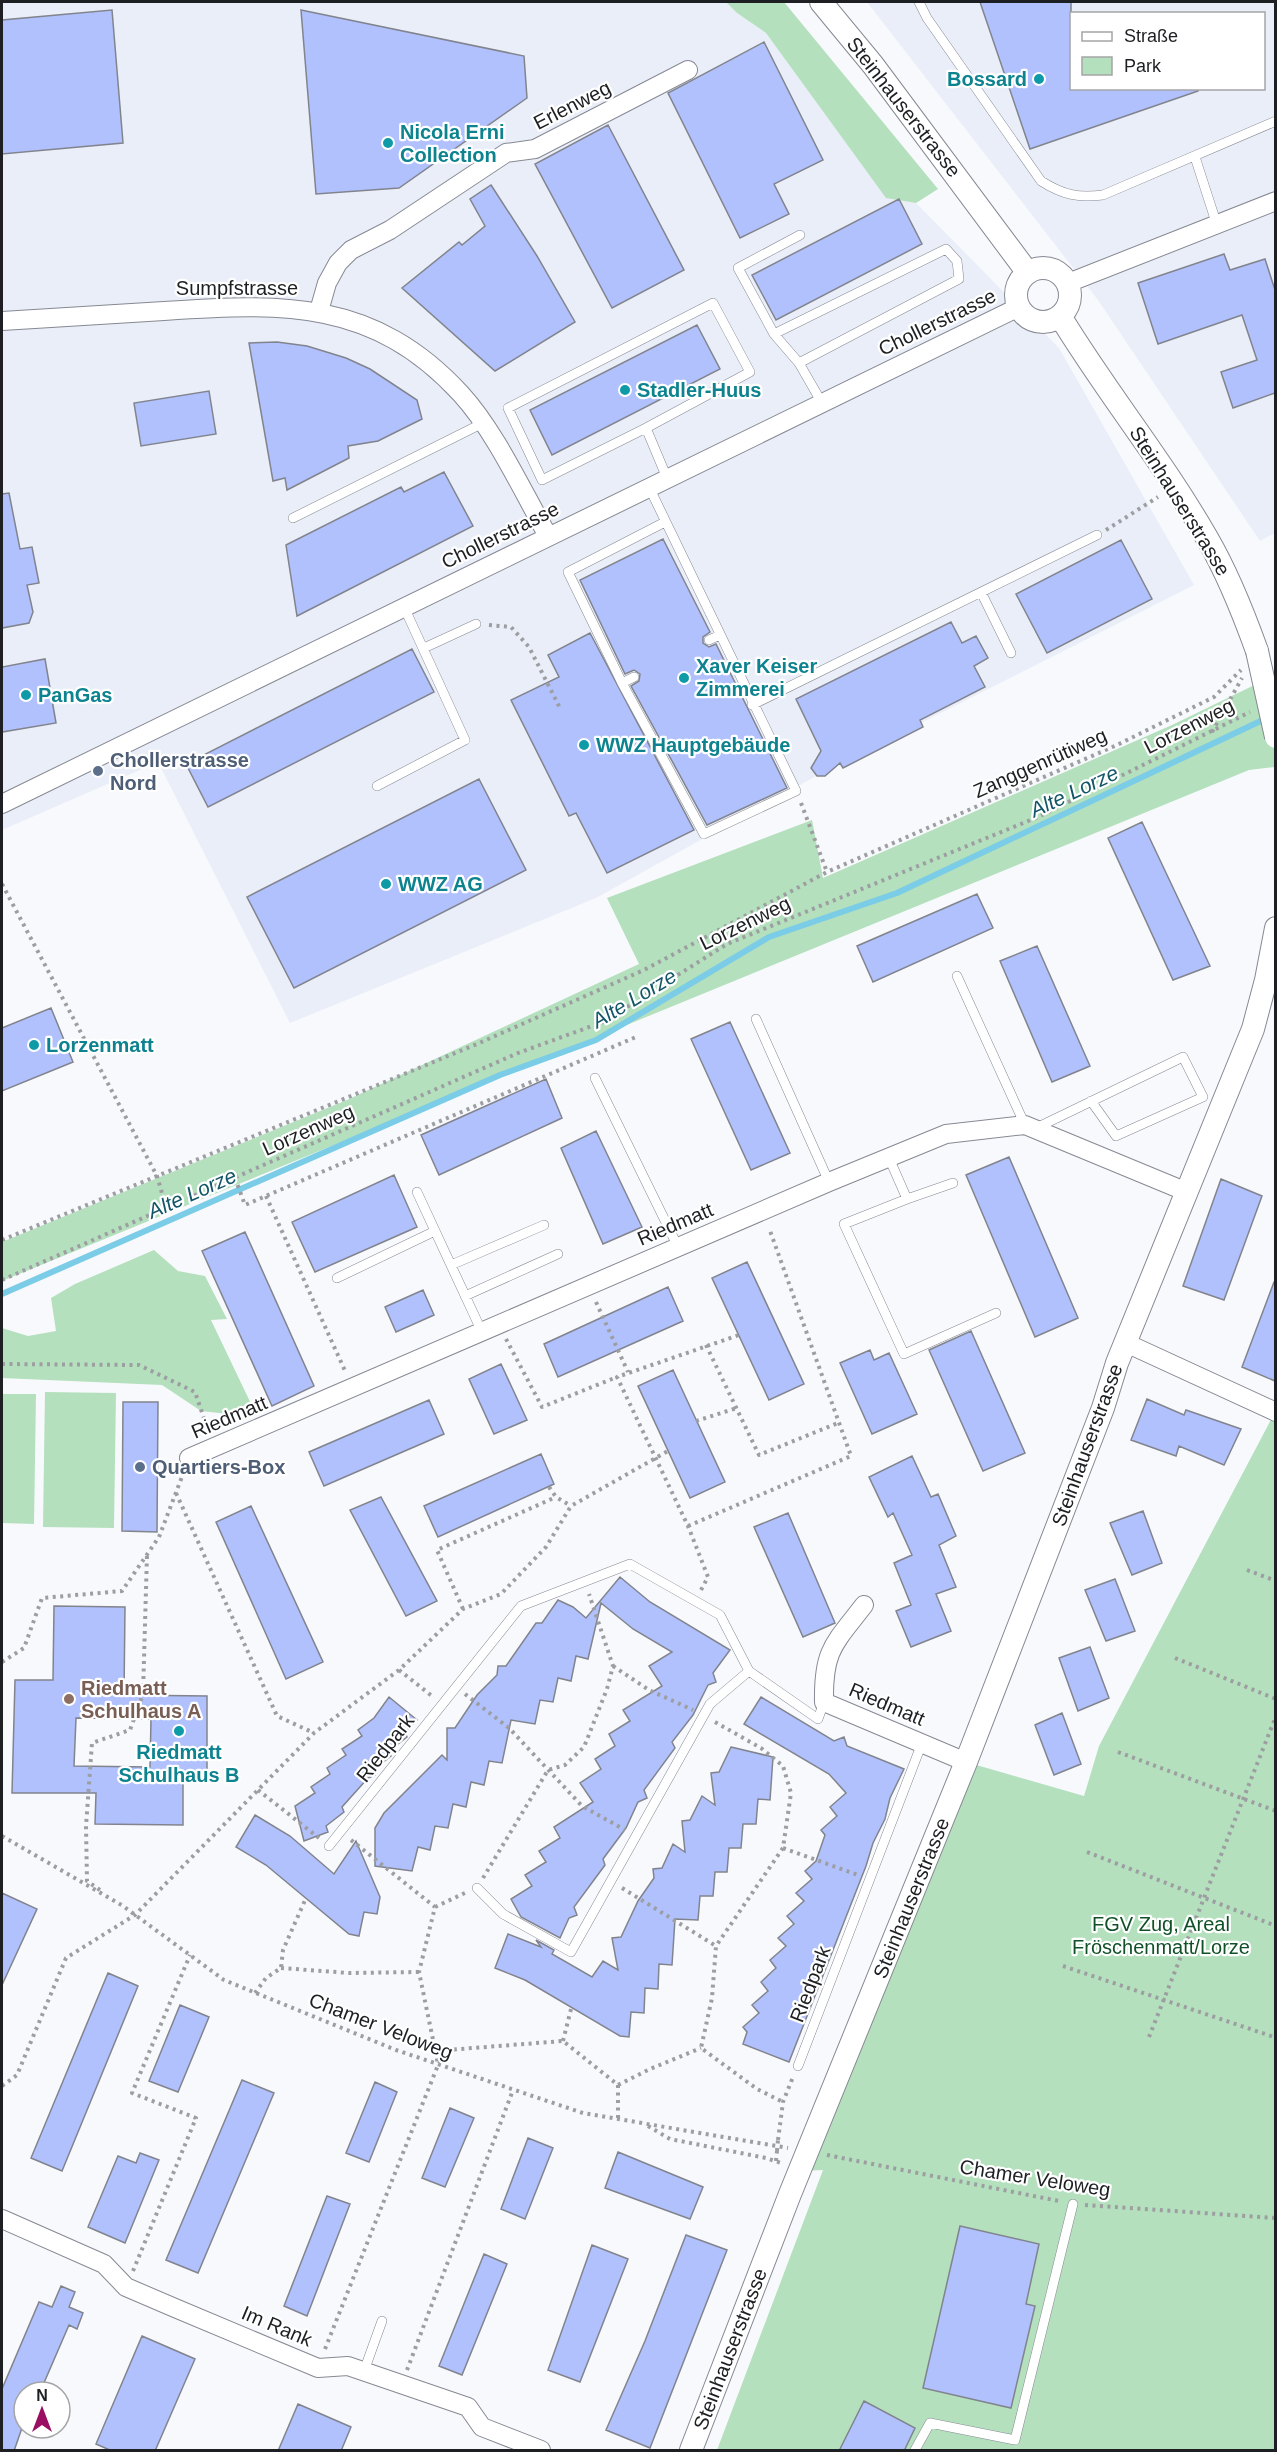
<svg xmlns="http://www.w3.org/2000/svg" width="1277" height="2452" font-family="Arial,sans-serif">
  <rect width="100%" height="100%" fill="#f8f9fd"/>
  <!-- built -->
  <path fill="#eaeef8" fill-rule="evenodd" d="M2 2H726L737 13 766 33 886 197 916 203 1059 348 1194 585 816 776 596 898 290 1023 158 762 2 830Z
    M867 2H1275V533L1260 541 1098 300ZM1072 14H1264V88H1072Z"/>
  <!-- green -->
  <path fill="#b4e0bd" d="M726 2H784L938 189 916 203 886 198 766 33 737 13Z
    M1275 675V767L1249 770 2 1281V1242L347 1100 639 964 607 898 812 820 823 878 1172 725Z
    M154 1250 178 1271 205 1276 227 1319 211 1320 253 1408 228 1414 201 1411 162 1385 2 1378V1328L28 1336 56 1331 51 1298 75 1284Z
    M45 1392 116 1393 114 1528 43 1527Z
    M2 1394H36L34 1524 2 1523Z
    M1275 1412V2450H717L823 2170 800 2171 966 1762 1084 1796 1099 1746Z"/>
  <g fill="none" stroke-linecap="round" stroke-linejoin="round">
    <!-- stream -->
    <path stroke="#7bcce6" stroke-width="6" d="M2 1294 500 1075 596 1040 769 937 897 893 1267 718"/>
  </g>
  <!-- building -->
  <path fill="#b1c1fd" stroke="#81848d" stroke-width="1.5" fill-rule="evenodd" d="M980 2H1071V88H1197L1198 91 1030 149Z
    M112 10 123 143 2 154V20Z
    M301 10 524 56 527 98 399 188 316 194Z
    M764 42 823 160 774 184 789 214 740 238 668 93Z
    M608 125 684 270 612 308 535 164Z
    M491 185 537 256 575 322 495 371 402 288 459 242 462 245 485 226 470 199Z
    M899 199 922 244 776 320 752 275Z
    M1224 254 1230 270 1265 259 1275 290V393L1233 408 1221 372 1257 360 1242 315 1158 344 1138 283Z
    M697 325 720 369 552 455 530 410Z
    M277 342 307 346 346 358 370 369 417 400 422 419 378 441 348 446 349 458 287 490 285 478 273 481 249 343Z
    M209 391 216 434 141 446 134 403Z
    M444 472 473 526 297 616 286 545 401 487 404 492Z
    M9 493 20 549 32 547 39 583 27 585 33 612 29 623 2 628V494Z
    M663 539 710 632 703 637V643L709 647 716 644 787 788 707 825 631 686 639 681 640 674 634 670 625 674 580 580Z
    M1121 540 1152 599 1047 653 1016 594Z
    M951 622 962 643 976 636 988 658 974 666 985 687 920 720 923 727 843 768 840 763 825 776H817L811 768 821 751 796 699Z
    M590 633 694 830 607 873 576 813 569 816 511 700 559 677 548 655Z
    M412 649 434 692 208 807 186 764Z
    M45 659 56 723 2 732V667Z
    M479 779 526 870 294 988 247 897Z
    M1142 822 1210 966 1173 980 1108 838Z
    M977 894 993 928 873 982 857 946Z
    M1037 946 1090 1066 1052 1082 1000 961Z
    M51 1008 73 1062 2 1091V1028Z
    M730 1022 790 1153 751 1170 691 1039Z
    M546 1079 562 1118 439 1175 421 1135Z
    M596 1131 642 1227 603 1244 561 1148Z
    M1009 1157 1078 1318 1035 1337 966 1175Z
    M394 1175 417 1227 315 1272 292 1222Z
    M1221 1179 1262 1196 1224 1300 1183 1286Z
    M245 1232 314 1386 272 1406 202 1251Z
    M747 1262 804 1384 769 1400 712 1278Z
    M1274 1282H1275V1381L1242 1367Z
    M668 1287 683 1321 558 1377 544 1344Z
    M423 1290 434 1315 396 1332 385 1307Z
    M971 1331 1025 1453 983 1471 929 1350Z
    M870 1350 874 1360 889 1353 917 1414 872 1434 840 1363Z
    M501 1364 527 1420 494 1434 469 1379Z
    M673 1370 725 1482 690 1498 638 1386Z
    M1147 1399 1184 1415 1186 1410 1241 1429 1224 1465 1179 1446 1176 1456 1131 1440Z
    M429 1400 444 1434 324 1486 309 1452Z
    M123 1402H158L157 1532 122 1531Z
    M541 1454 554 1484 438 1537 424 1506Z
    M912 1456 931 1497 938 1494 956 1536 939 1545 956 1587 936 1594 951 1631 911 1647 896 1611 911 1605 894 1563 912 1555 893 1513 888 1517 869 1477Z
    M381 1497 437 1601 406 1616 350 1510Z
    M251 1506 323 1662 286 1679 216 1522Z
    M1143 1511 1162 1563 1132 1575 1110 1523Z
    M788 1513 835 1623 803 1637 754 1527Z
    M620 1577 650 1602 730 1650 713 1673 716 1682 708 1685 693 1715 672 1742 675 1748 644 1790 647 1798 638 1802 626 1828 603 1859 605 1865 574 1907 577 1915 569 1918 560 1938 521 1917 511 1899 532 1886 525 1875 546 1862 539 1851 560 1838 554 1827 593 1802 580 1783 601 1769 595 1759 615 1746 609 1734 630 1721 623 1710 662 1686 649 1666 672 1652 633 1629 601 1603 588 1659 576 1656 571 1681 558 1678 553 1702 540 1700 535 1724 511 1720 502 1763 489 1761 484 1785 471 1782 466 1807 453 1804 448 1828 435 1826 430 1850 418 1847 412 1871 375 1866V1828L384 1813 442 1755 447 1760V1728H455L477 1695 497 1675 498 1666H506L536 1623H542L558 1600 573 1607 586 1618Z
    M1115 1579 1135 1631 1106 1641 1085 1590Z
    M54 1606 125 1607 124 1695 207 1696V1782H183V1825L95 1824 96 1793H12L15 1680H53ZM76 1718 151 1719 150 1767 74 1766Z
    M1090 1647 1109 1698 1078 1711 1059 1658Z
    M389 1697 417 1720 405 1732 407 1737 389 1751 391 1756 373 1770 375 1775 368 1778 342 1807 344 1812 326 1826 328 1832 304 1841 295 1806 315 1793 311 1787 330 1774 327 1768 346 1755 342 1749 362 1736 358 1730 374 1718Z
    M761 1697 834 1741 844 1737 847 1746 904 1769 890 1798 885 1819 873 1843 866 1866 789 2062 743 2044 747 2032 743 2027 759 2013 752 2005 768 1991 761 1982 776 1968 770 1960 786 1946 778 1938 794 1924 787 1916 804 1901 796 1893 812 1879 805 1871 816 1861 825 1835 821 1830 837 1816 830 1807 846 1793 829 1774 744 1724Z
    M1062 1713 1081 1764 1054 1775 1035 1725Z
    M731 1747 773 1757 770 1800 758 1799 756 1824H743L741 1848H729L727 1872H715L713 1896H700L698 1920 675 1919 672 1965 659 1964 658 1989 645 1988 644 2013 631 2012 629 2037 620 2036 525 1980 495 1968 508 1934 541 1947 536 1940 554 1950 552 1954 592 1977 603 1961 618 1970 612 1938 621 1937 638 1901 654 1878 653 1869 662 1868 673 1844 685 1852 682 1821 690 1820 702 1796 715 1805 711 1773 719 1772Z
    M255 1815 290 1836 334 1874 356 1841 380 1897 377 1914 364 1912 359 1936 349 1934 266 1865 236 1847Z
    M2 1893 37 1909 2 1985Z
    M108 1973 138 1986 62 2171 31 2158Z
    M180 2005 209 2017 178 2092 149 2081Z
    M242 2080 274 2093 198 2273 166 2260Z
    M375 2082 397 2092 369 2162 346 2153Z
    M450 2108 474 2118 445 2187 422 2178Z
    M528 2138 553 2148 525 2219 501 2209Z
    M618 2152 703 2187 690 2219 605 2188Z
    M140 2153 159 2160 125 2243 88 2227 118 2156 136 2163Z
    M327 2196 350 2204 307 2316 284 2306Z
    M960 2226 1039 2244 1026 2304 1035 2306 1011 2408 923 2388Z
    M686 2235 727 2250 650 2448 606 2430 645 2341Z
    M592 2245 628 2259 580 2382 548 2370Z
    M484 2254 507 2264 462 2375 439 2366Z
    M61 2286 75 2292 69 2307 83 2313 77 2329 69 2325 40 2392H24V2422L14 2451H2V2389L39 2302 52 2307Z
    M142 2336 195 2359 155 2451H112L96 2444Z
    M864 2401 915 2428 904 2451H839Z
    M298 2404 351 2427 341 2451H278Z"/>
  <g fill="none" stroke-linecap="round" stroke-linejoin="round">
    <defs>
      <path id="service" d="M919 2 927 18 1041 181C1063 195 1078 198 1103 195L1276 121
        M1195 157 1216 222
        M800 235 738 268 774 334 799 363 822 403
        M774 334 946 249 957 261 959 279 799 363
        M646 428 750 372 713 303 508 408 542 480 646 428 667 478
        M649 487 796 791 704 834 622 683 568 572 665 522
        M293 518 483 423
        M981 592 1011 653
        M709 640 720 635
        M424 648 476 624
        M622 683 634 677
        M752 705 1097 535
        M377 786 465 740 404 607
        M957 976 1025 1125
        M756 1019 829 1182
        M595 1078 678 1247
        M1034 1129 1183 1057 1203 1097 1116 1136 1091 1101
        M889 1158 907 1199 844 1224 904 1354 996 1313
        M417 1192 482 1332
        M907 1199 953 1183
        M451 1265 544 1225
        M337 1278 435 1231
        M465 1296 558 1254
        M329 1846 521 1606 630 1564 720 1615 749 1671 818 1719 824 1702
        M477 1888 503 1914 571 1952 710 1704 749 1671
        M798 2066 922 1743
        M364 2371 382 2321
        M915 2450 930 2423 1015 2440 1073 2204"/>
      <path id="minor" d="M1068 283 1276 201
        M319 311 327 283 338 263 351 250 390 230 506 153 535 149 688 70
        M2 321C56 318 110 314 164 311 282 303 374 299 461 394 495 431 523 492 548 536
        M2 804 1019 307
        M1126 1343 1276 1412
        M189 1458 829 1182 946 1134 1025 1125 1187 1192
        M864 1605C834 1644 823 1650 824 1702L966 1762
        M2 2219 104 2264 126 2287 175 2308 318 2368 348 2366 468 2407 482 2427 541 2450"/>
      <path id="tertiary" d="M821 2 873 65 1028 273
        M1016 295a27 27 0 1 1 54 0a27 27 0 1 1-54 0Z
        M1060 316C1106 392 1163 461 1207 538 1228 574 1243 612 1257 651
        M691 2450 790 2194 966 1762 1103 1408 1117 1363 1253 1029 1266 980 1276 928"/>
    </defs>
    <!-- service casing -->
    <use href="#service" stroke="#868993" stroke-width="10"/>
    <!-- minor casing -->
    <use href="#minor" stroke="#868993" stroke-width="20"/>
    <!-- tertiary casing -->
    <use href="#tertiary" stroke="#868993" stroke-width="24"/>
    <!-- path -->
    <path stroke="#9d9ea2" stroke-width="4" stroke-dasharray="3 4.5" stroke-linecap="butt" d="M1106 530 1158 497
      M489 625 511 627 529 647 560 708
      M1212 732 1242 678
      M801 803 827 872
      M2 884 157 1176 166 1207
      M235 1178 245 1205 636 1037
      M266 1196 346 1373
      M2 1240 477 1044 644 970 827 872 1117 745 1214 697 1241 670
      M2 1280 518 1053 603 1022 727 944 1038 817 1250 712
      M596 1302 628 1372
      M506 1339 542 1407 617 1377
      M706 1345 759 1455 838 1423
      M2 1364 139 1365 195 1392 208 1430
      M696 1421 737 1408
      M549 1487 556 1497 571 1506
      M176 1493 277 1716 314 1733
      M688 1526 851 1456 769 1228
      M1247 1570 1276 1581
      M701 1590 708 1577 688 1526 617 1377 739 1335
      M463 1609 437 1550 556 1497
      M1175 1658 1276 1699
      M2 1662 24 1648 42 1598 122 1591 159 1537 183 1474
      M613 1666 649 1690 693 1710
      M399 1670 432 1696
      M465 1694 509 1728 582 1806 625 1830
      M715 1722 761 1748 783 1766 791 1793 783 1848 716 1946 712 1998 701 2048 757 2089 783 2102
      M1118 1752 1276 1811
      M258 1790 319 1838
      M2 1836 123 1906 224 1980 396 2050 583 2113 788 2148
      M351 1840 435 1907 419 1972 438 2064
      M783 1848 858 1875
      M1087 1852 1276 1926
      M483 1878 548 1770 565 1765 584 1747 607 1689 613 1666 589 1594
      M622 1888 716 1946
      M100 1890 87 1881 86 1826 92 1743 130 1730 143 1694 147 1555
      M435 1907 467 1892
      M1063 1966 1274 2037
      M281 1968 349 1973 419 1972
      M255 1993 266 1978 281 1968 283 1950 306 1898
      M1149 2037 1276 1716
      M563 2041 571 2009
      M618 2085 650 2069 701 2048
      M2 2086 17 2075 66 1958 135 1915 314 1733 399 1670 463 1609 501 1594 546 1547 571 1506 668 1451
      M648 2126 670 2139 766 2158 781 2163
      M778 2140 783 2102 793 2077
      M827 2155 1059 2201
      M776 2161 777 2151
      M1085 2205 1276 2218
      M133 2271 196 2118 132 2093 190 1955
      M325 2349 438 2065 447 2050 563 2041 618 2085V2120
      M407 2370 513 2090"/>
    <!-- service -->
    <use href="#service" stroke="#fff" stroke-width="9"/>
    <!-- minor -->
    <use href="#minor" stroke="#fff" stroke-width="18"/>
    <!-- tertiary -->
    <use href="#tertiary" stroke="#fff" stroke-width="22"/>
    <defs>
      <path id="tertiary-bridge" d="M1257 651 1276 737"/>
    </defs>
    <!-- tertiary-bridge casing -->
    <use href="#tertiary-bridge" stroke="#868993" stroke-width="24" stroke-linecap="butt"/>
    <!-- path-bridge -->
    <path stroke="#9d9ea2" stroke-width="4" stroke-dasharray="3 4.5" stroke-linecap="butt" d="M777 2151 778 2140"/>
    <!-- tertiary-bridge -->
    <use href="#tertiary-bridge" stroke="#fff" stroke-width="22"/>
  </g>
  <!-- markers -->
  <g fill="#0f9aa8" stroke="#fff" stroke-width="2">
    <circle cx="1039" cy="79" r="6"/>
    <circle cx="388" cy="143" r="6"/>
    <circle cx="625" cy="390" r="6"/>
    <circle cx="684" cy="678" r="6"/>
    <circle cx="26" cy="695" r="6"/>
    <circle cx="584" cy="745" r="6"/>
    <circle cx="386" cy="884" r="6"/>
    <circle cx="34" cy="1045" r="6"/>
    <circle cx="179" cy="1731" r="6"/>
  </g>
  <g fill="#5c6f8a" stroke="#fff" stroke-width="2">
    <circle cx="98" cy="771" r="6"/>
    <circle cx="140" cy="1467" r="6"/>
  </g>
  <circle fill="#8d6e63" stroke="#fff" stroke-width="2" cx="69" cy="1699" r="6"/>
  <g text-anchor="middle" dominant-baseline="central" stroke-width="4.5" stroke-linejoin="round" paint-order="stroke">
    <!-- culture labels -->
    <g font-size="20" font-weight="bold" fill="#0d838f" stroke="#fff" text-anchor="start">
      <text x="1027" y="79" text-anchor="end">Bossard</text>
      <text x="400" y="132">Nicola Erni<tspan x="400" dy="23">Collection</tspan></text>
      <text x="637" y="390">Stadler-Huus</text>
      <text x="696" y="666">Xaver Keiser<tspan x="696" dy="23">Zimmerei</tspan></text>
      <text x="38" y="695">PanGas</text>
      <text x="596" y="745">WWZ Hauptgebäude</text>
      <text x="398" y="884">WWZ AG</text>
      <text x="46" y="1045">Lorzenmatt</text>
      <text x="179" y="1752" text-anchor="middle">Riedmatt<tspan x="179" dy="23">Schulhaus B</tspan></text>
    </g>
    <!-- street labels -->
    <g font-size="20" fill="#1e1f22" stroke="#fff">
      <text transform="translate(572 105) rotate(-27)">Erlenweg</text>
      <text transform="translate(904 107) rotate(52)">Steinhauserstrasse</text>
      <text x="237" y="288">Sumpfstrasse</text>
      <text transform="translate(937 322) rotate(-26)">Chollerstrasse</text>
      <text transform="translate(1180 501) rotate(58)">Steinhauserstrasse</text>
      <text transform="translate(500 535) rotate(-26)">Chollerstrasse</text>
      <text transform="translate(1189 726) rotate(-27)">Lorzenweg</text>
      <text transform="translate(1040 763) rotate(-24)">Zanggenrütiweg</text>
      <text transform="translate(745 923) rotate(-26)">Lorzenweg</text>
      <text transform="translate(308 1130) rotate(-24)">Lorzenweg</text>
      <text transform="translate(675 1224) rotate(-23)">Riedmatt</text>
      <text transform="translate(229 1417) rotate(-23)">Riedmatt</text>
      <text transform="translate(1087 1445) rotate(-70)">Steinhauserstrasse</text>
      <text transform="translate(887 1704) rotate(23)">Riedmatt</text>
      <text transform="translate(385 1748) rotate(-52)">Riedpark</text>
      <text transform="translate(911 1898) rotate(-68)">Steinhauserstrasse</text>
      <text transform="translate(810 1984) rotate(-69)">Riedpark</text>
      <text transform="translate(381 2026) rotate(21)">Chamer Veloweg</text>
      <text transform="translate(1035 2178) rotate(9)">Chamer Veloweg</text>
      <text transform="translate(277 2326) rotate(23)">Im Rank</text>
      <text transform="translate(730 2349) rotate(-69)">Steinhauserstrasse</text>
    </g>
    <!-- service labels -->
    <g font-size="20" font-weight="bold" fill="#4e5e75" stroke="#fff" text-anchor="start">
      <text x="110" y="760">Chollerstrasse<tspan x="110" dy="23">Nord</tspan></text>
      <text x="152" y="1467">Quartiers-Box</text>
    </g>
    <!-- education labels -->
    <g font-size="20" font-weight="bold" fill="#785e54" stroke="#fff" text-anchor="start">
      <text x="81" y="1688">Riedmatt<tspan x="81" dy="23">Schulhaus A</tspan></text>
    </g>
    <!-- park labels -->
    <g font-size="20" fill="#115128" stroke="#fff">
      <text x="1161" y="1924">FGV Zug, Areal<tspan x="1161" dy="23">Fröschenmatt/Lorze</tspan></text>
    </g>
    <!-- water labels -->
    <g font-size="21" font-style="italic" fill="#125668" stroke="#fff">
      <text transform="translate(1074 791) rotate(-25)">Alte Lorze</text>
      <text transform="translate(634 998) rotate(-31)">Alte Lorze</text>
      <text transform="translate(192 1193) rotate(-24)">Alte Lorze</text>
    </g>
  </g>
  <!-- border -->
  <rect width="1277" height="2452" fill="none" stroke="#1e1f22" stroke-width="6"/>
  <!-- legend -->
  <rect x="1070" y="12" width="195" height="78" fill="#ffffff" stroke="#a5a5a7" stroke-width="1.5"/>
  <rect x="1082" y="32" width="30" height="9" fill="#ffffff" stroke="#a5a5a7" stroke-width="1.5"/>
  <text x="1124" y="42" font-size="18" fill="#1e1f22">Straße</text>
  <rect x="1082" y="57" width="30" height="18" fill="#b4e0bd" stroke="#a5a5a7" stroke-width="1.5"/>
  <text x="1124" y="72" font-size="18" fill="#1e1f22">Park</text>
  <!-- north arrow -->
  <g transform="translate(42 2410)"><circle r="28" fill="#ffffff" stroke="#a5a5a7" stroke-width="1.5"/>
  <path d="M0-4.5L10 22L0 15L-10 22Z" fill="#9a0f61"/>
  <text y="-9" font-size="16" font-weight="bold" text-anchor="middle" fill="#1e1f22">N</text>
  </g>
</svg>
